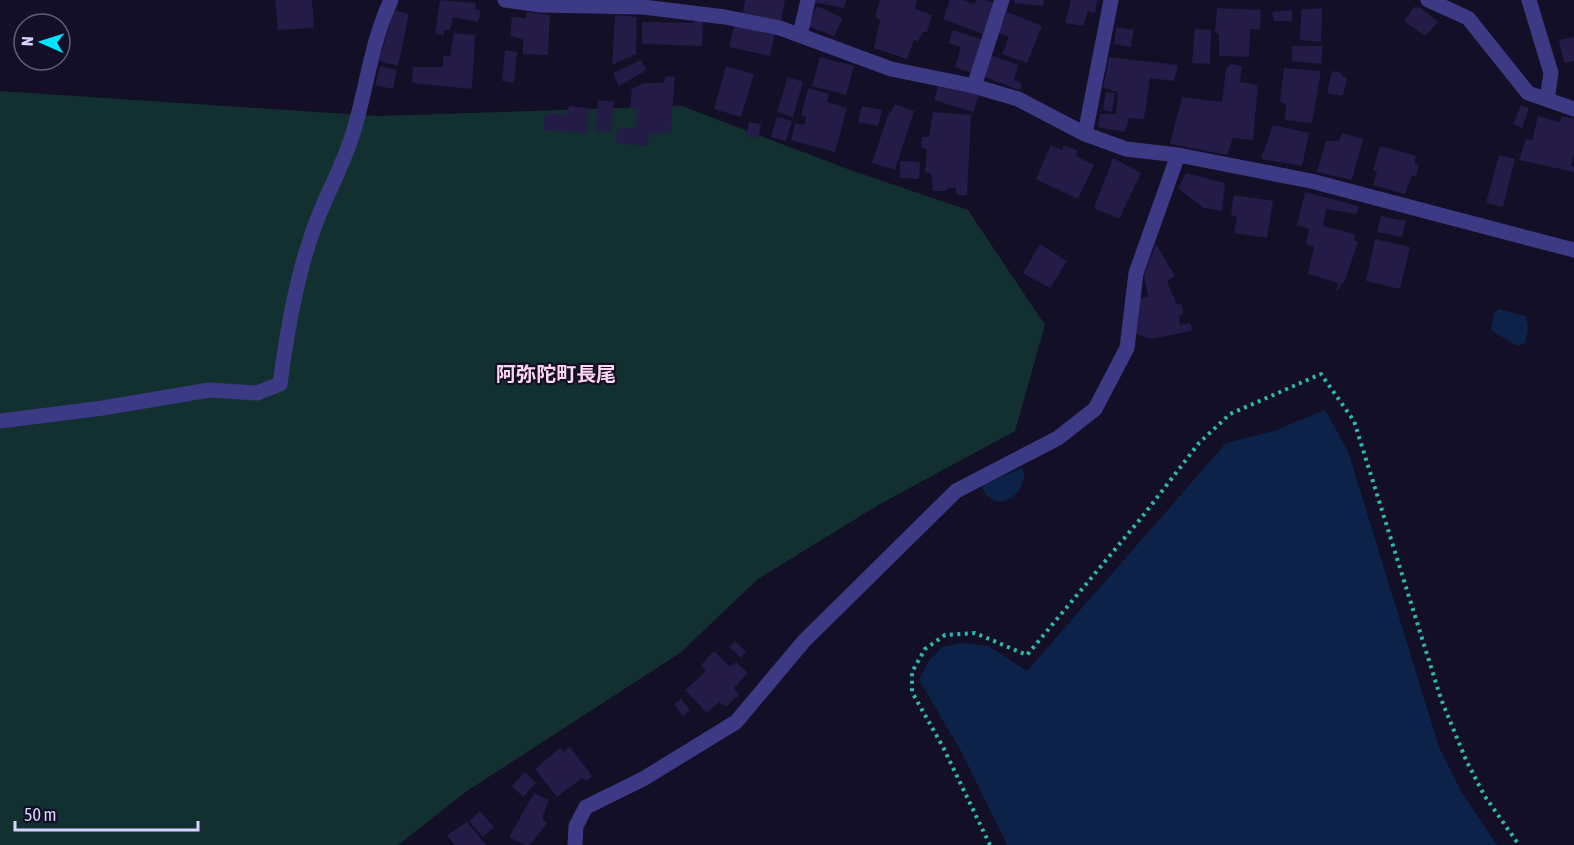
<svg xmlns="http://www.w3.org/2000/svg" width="1574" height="845" font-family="'Asap Condensed','Noto Sans JP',sans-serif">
  <rect width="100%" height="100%" fill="#130f26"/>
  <!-- green -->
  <path fill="#12302f" d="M0 91 377 116 682 106 853 171 968 210 1045 325 1015 431 880 504 758 579 680 653 467 791 398 845H0Z"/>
  <!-- water -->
  <path fill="#0c2248" d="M1499 309 1526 316 1528 328 1525 343 1517 346 1491 330 1494 313Z
    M1325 410 1348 451 1439 747 1461 791 1497 845H1007L961 751 919 680 929 661 942 647 962 643 989 646 1027 671 1226 443 1274 431Z
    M1022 468C1033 487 996 523 981 485Z"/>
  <!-- building -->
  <path fill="#241b47" d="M275 0H312L314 28 278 30Z
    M440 0 476 3 475 9 481 11 478 22 453 17 450 30H444V35L435 34Z
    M745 0H785L781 21 743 13Z
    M811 0H846L844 8 811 2Z
    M880 0H917L915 9 932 15 927 32H923L918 41 914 40 907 59 874 48 880 20 875 17Z
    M950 0H962L974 4 977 0H985L995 3 983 34 943 19Z
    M1014 0H1044L1043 6 1014 3Z
    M1071 0H1097L1095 13 1088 11 1083 26 1065 23Z
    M817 6 843 18 834 36 808 26Z
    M1414 7 1421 8 1438 22 1425 36 1404 21Z
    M1217 8 1261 10 1260 29H1250L1249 57 1219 56V34L1215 32Z
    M1322 8 1321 42 1300 40 1301 10Z
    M394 10 409 14 398 66 379 61Z
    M1292 10V21H1274L1272 12Z
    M527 12 550 15 548 55 523 54V39L510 36 512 17 526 18Z
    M1007 12 1042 26 1027 63 1002 54 1009 37 999 33Z
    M615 15 637 17 636 54 612 65Z
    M694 19H703L702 46 642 44V22L693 23Z
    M734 26 775 35 770 56 729 47Z
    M1116 27 1134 30 1131 47 1114 44Z
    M1195 29 1211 30 1210 64 1192 63Z
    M953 30 983 40 971 73 955 67 961 47 948 43Z
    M454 33 475 35 472 89 412 83 413 67H443V56H450Z
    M1574 37V61L1564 63 1559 40Z
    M1292 46H1323L1321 64 1292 61Z
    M505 50 517 52 514 83 502 81Z
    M990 55 1018 65 1014 80 1022 84 1019 90 982 76Z
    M820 57 854 66 846 95 812 86Z
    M1109 57 1178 65 1174 81 1150 78 1144 119 1129 118 1125 132 1098 127 1100 114H1116L1118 92 1103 88Z
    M641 60 647 70 619 86 613 73Z
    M1231 64 1242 66 1240 82 1258 85 1253 140 1233 138 1227 155 1170 144 1182 97 1222 102 1226 69Z
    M380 66 397 70 393 89 375 85Z
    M726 66 754 74 741 117 714 109Z
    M1284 68 1321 71 1312 123 1285 120 1286 104 1280 102Z
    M1332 71 1342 73V76L1347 78 1343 96 1327 93Z
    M667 76 675 77 670 133H650L647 146 616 143 617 129 636 128 637 110 630 108 632 89 644 83H663Z
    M788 77 803 82 793 117 777 112Z
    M939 82 979 95 973 112 934 100Z
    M808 88 829 94 827 102 847 108 835 152 791 140 795 123 804 125 806 118 801 115Z
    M1106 92 1115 93 1112 112 1103 110Z
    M598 100 614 102 611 132 595 131Z
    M895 104 914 111 895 170 872 163 887 118Z
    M1521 105 1529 108 1522 128 1513 124Z
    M569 106 589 108 587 133 544 130 545 113 567 115Z
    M862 106 882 110 878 126 858 122Z
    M933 112 971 115 967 195H957L955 188H948L946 191H933L931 174 925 172 927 150 921 147 922 137H929Z
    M1538 116 1559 122 1562 116 1574 119V153L1571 165 1574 167V172L1519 160 1526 139 1532 140Z
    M777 117 792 121 786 141 771 137Z
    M749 122 761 124 758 138 746 136Z
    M1273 125 1309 133 1302 166 1261 159Z
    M1342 133 1363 139 1352 180 1317 172 1326 141H1339Z
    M1051 145 1062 150 1064 145 1078 151 1076 156 1094 165 1078 199 1036 179Z
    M1380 146 1416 156 1414 163 1419 165 1416 177 1412 175 1405 194 1373 185 1377 172 1373 170Z
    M1499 155 1515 159 1503 207 1486 203Z
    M1113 158 1141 173 1119 219 1094 208Z
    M900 161 920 162 919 179 900 178Z
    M1186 173 1225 183 1222 211 1204 208 1178 188Z
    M1305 192 1359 206 1357 214 1326 209 1323 226 1355 234 1354 240 1358 242 1344 283H1342L1338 291H1336L1338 283 1308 274 1314 247 1306 244 1309 229 1297 225Z
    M1234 195 1273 201 1267 238 1234 233 1237 217 1231 215Z
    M1381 216 1406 221 1402 237 1377 232Z
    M1375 239 1410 247 1400 289 1366 281Z
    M1040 244 1067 261 1050 288 1023 273Z
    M1156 244 1175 276 1167 281 1176 303 1182 305 1183 314 1179 316 1180 325 1190 323 1192 328 1191 331 1151 339 1136 334 1139 299 1148 297 1144 276Z
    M735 641 746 652 741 658 729 647Z
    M714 651 730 667 736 662 748 673 734 688 739 695 726 707 719 702 707 713 685 690 706 671 701 665Z
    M681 699 690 710 683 716 674 704Z
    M570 747 592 776 586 781 582 778 557 797 535 769 560 748 564 752Z
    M525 772 536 783 523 797 512 786Z
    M534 793 549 800 542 818 547 823 530 845H525L509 837Z
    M480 811 494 827 483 837 469 821Z
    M467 822 486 845H455L447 835Z"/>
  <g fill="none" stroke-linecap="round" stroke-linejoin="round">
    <!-- path -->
    <path stroke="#2fb8b0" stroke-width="4" stroke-dasharray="3 4.5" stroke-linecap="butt" d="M990 845 943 747 912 692V672L925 649 945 635 975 633 1027 655 1142 517 1199 443 1230 414 1321 374 1354 421 1441 699 1466 760 1484 795 1519 845"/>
    <!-- service -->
    <path stroke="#3d3a85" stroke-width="15" d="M800 35 808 0
      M974 86 1002 0"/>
    <!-- minor -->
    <path stroke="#3d3a85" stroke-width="15" d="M505 0 540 5 643 7 725 17 780 28 891 69 974 86 1018 99 1085 134 1126 149 1178 155 1311 181 1574 250
      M1428 0 1468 18 1528 93 1574 109
      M1529 0 1551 73 1547 99
      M1085 134 1111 0
      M0 421 103 408 209 390 257 393 280 384C287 332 296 278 314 228 325 197 342 168 352 136 367 90 370 45 391 0
      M575 845 576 826 586 807 643 779 736 722 804 641 956 491 1058 438 1095 409 1127 348 1136 273 1178 155"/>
  </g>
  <g text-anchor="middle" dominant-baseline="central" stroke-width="4.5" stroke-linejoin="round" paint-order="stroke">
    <!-- neighbourhood labels -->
    <g font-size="20" font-weight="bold" fill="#ffd6f0" stroke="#130f26">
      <text x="556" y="373">阿弥陀町長尾</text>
    </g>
  </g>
  <!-- north arrow -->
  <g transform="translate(42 42) rotate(273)"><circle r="28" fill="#130f26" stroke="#625e7d" stroke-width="1.5"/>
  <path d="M0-4.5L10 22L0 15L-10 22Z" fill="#00e5ff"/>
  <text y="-9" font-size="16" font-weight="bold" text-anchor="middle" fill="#d9d4ff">N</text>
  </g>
  <!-- scale -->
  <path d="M15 821v9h183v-9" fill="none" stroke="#d9d4ff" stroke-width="3"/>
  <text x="24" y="821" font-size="18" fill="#d9d4ff" stroke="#130f26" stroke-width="4.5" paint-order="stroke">50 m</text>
</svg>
